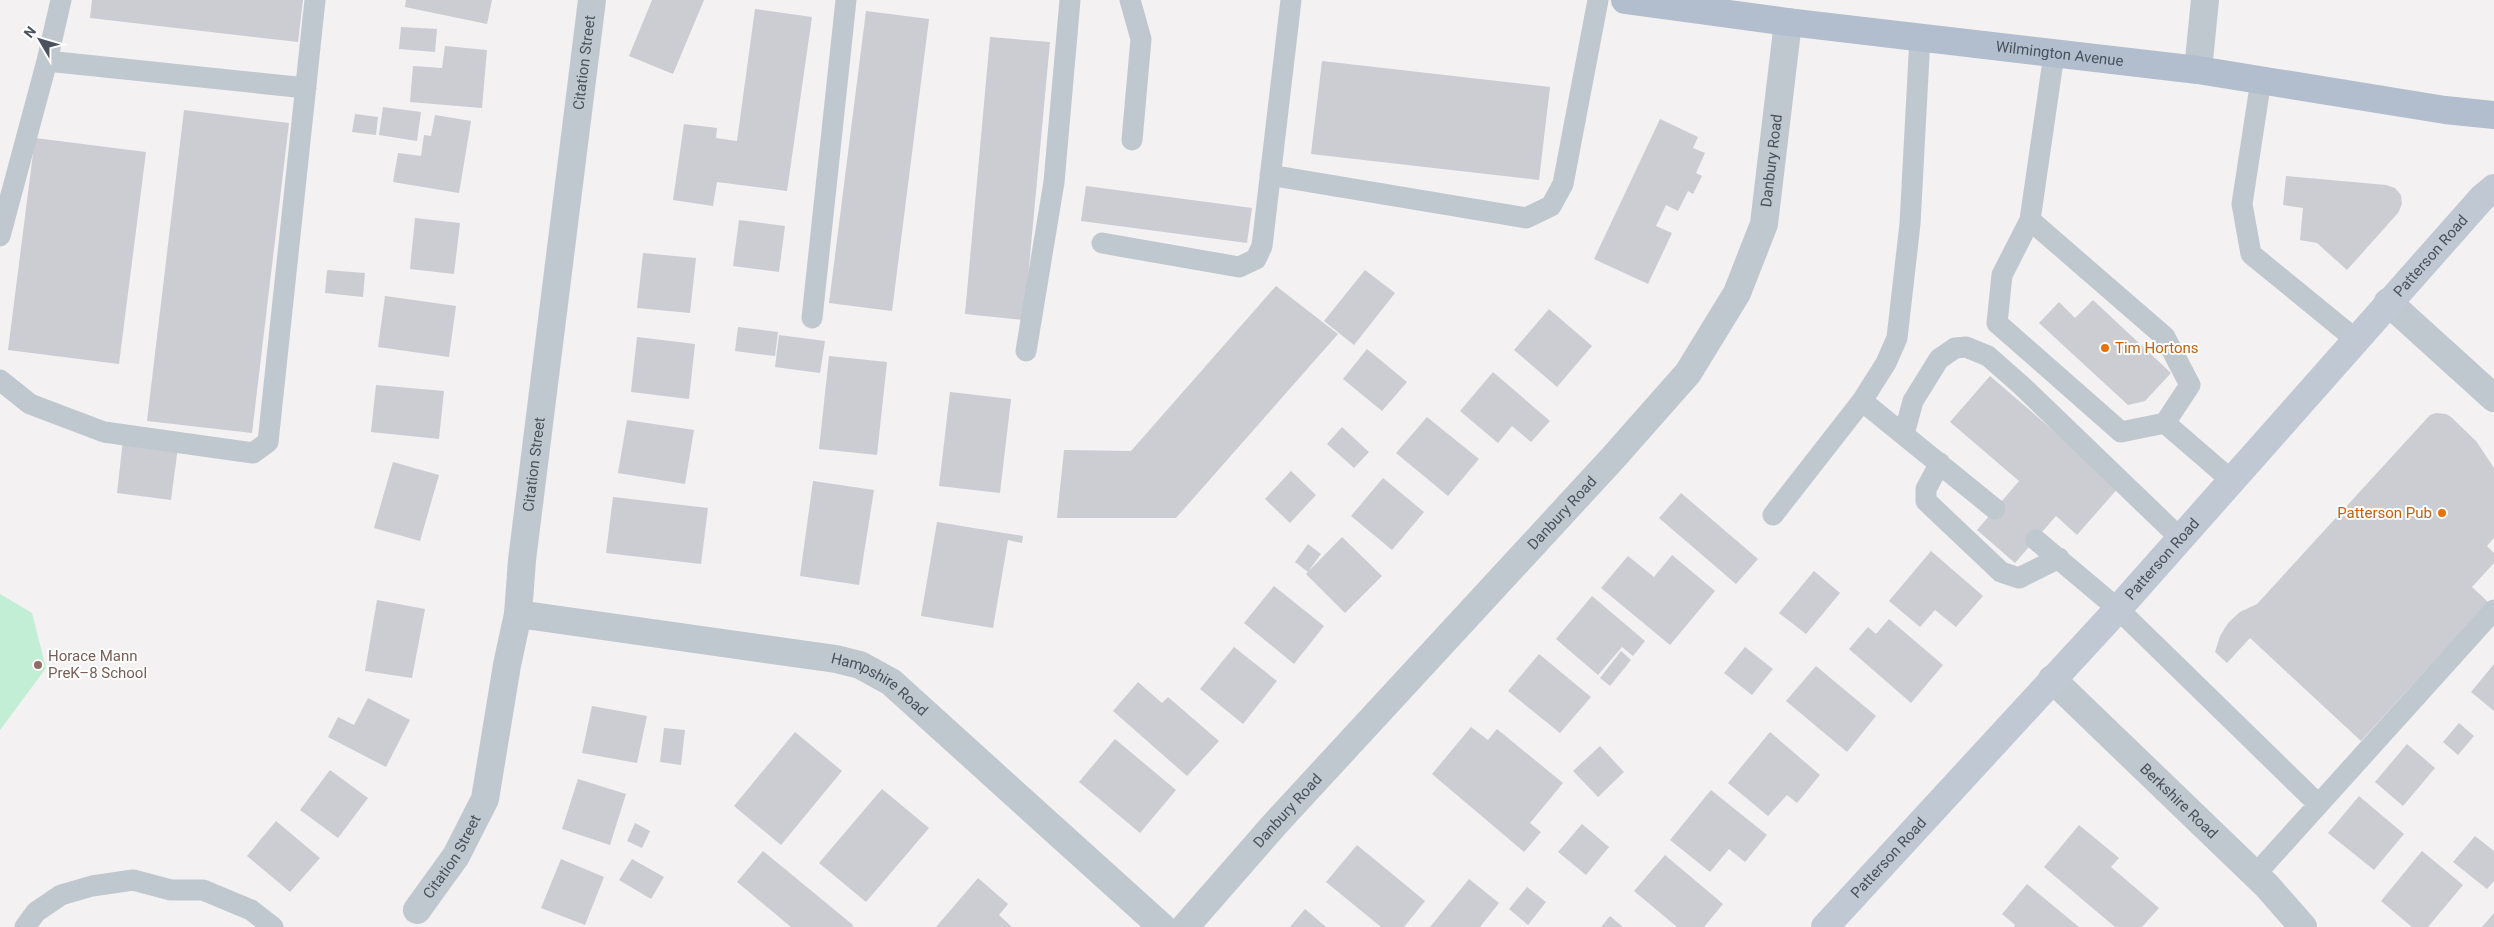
<svg xmlns="http://www.w3.org/2000/svg" width="2494" height="927" font-family="Roboto,sans-serif">
  <rect width="100%" height="100%" fill="#f3f1f1"/>
  <!-- green -->
  <path fill="#c2eed6" d="M0 594 32 613 46 668 0 730Z"/>
  <!-- building -->
  <path fill="#cbcdd3" d="M92 0H303L298 42 90 18Z
    M406 0H492L487 24 405 7Z
    M652 0H704L673 74 629 56Z
    M755 9 812 17 787 191 717 182 713 206 673 200 684 124 717 128 716 138 737 141Z
    M866 11 929 19 892 311 829 303Z
    M401 27 437 29 435 52 399 49Z
    M990 37 1050 42 1024 320 965 314Z
    M445 46 487 50 482 108 410 102 413 66 442 68Z
    M1322 61 1550 87 1539 180 1311 154Z
    M383 107 421 112 417 141 379 135Z
    M184 110 289 123 252 433 147 421Z
    M355 114 378 117 376 135 352 132Z
    M435 115 471 121 459 193 393 182 398 153 421 156 424 135 431 136Z
    M1660 119 1698 137 1693 148 1705 153 1696 173 1702 176 1693 194 1688 191 1678 211 1666 205 1656 226 1672 233 1648 284 1594 259Z
    M35 138 146 152 119 364 8 350Z
    M2286 176 2386 185 2395 188 2401 195 2402 204 2398 213 2347 270 2317 243 2300 240 2303 208 2283 205Z
    M1086 186 1252 208 1247 243 1081 221Z
    M415 218 460 223 454 274 410 269Z
    M739 220 785 226 779 272 733 266Z
    M643 253 696 258 690 313 637 308Z
    M327 270 365 273 363 297 325 293Z
    M1365 270 1395 293 1354 345 1324 321Z
    M1276 286 1338 334 1176 518H1057L1064 450 1131 451Z
    M385 296 456 306 449 357 378 347Z
    M2093 300 2171 373 2145 401 2128 405 2039 323 2059 302 2075 318Z
    M1549 309 1592 346 1557 387 1514 350Z
    M738 327 778 332 775 356 735 351Z
    M779 335 825 341 820 373 775 367Z
    M637 337 695 344 689 399 631 392Z
    M1367 349 1407 382 1382 411 1343 379Z
    M829 356 887 362 877 455 819 449Z
    M1493 372 1550 421 1531 442 1512 426 1498 443 1460 411Z
    M1990 376 2119 487 2077 535 2056 516 2015 563 1977 530 2019 481 1950 422Z
    M376 385 444 391 439 439 371 432Z
    M950 392 1011 399 1000 493 939 486Z
    M2436 413 2446 414 2451 417 2476 441 2494 468V538L2487 546 2494 553V563L2472 587 2488 602 2361 741 2250 638 2227 663 2215 652 2220 636 2228 623 2240 612 2257 604 2430 415Z
    M1427 417 1479 459 1448 496 1396 453Z
    M627 420 694 430 685 484 618 473Z
    M1342 427 1369 452 1354 468 1327 444Z
    M123 440 178 447 171 500 117 493Z
    M393 462 439 475 420 541 374 528Z
    M1291 471 1316 495 1290 523 1265 499Z
    M1383 478 1424 512 1392 550 1351 516Z
    M813 481 874 490 859 585 800 576Z
    M1681 493 1758 559 1736 584 1659 518Z
    M613 497 708 508 701 564 606 553Z
    M937 522 1023 536 1022 543 1008 540 993 628 921 616Z
    M1342 537 1382 576 1345 613 1306 574Z
    M1308 544 1321 554 1308 572 1295 562Z
    M1931 551 1983 596 1956 627 1935 610 1920 627 1889 601Z
    M1672 555 1715 591 1670 645 1601 588 1628 556 1654 577Z
    M1814 571 1840 593 1806 634 1779 613Z
    M1274 586 1324 626 1294 664 1244 623Z
    M1592 596 1645 641 1633 656 1622 647 1598 675 1556 639Z
    M377 600 425 609 412 678 365 671Z
    M1889 619 1943 665 1911 703 1849 649 1868 627 1876 634Z
    M1234 647 1277 681 1243 724 1200 689Z
    M1745 647 1773 669 1752 695 1724 673Z
    M1621 651 1631 660 1610 686 1600 678Z
    M1539 654 1591 697 1560 733 1508 691Z
    M2494 664V711L2471 692Z
    M1816 666 1876 716 1847 752 1786 701Z
    M1138 682 1162 703 1168 697 1219 741 1187 776 1113 711Z
    M368 698 410 720 386 767 328 737 338 717 354 725Z
    M592 706 647 716 637 763 582 753Z
    M2459 723 2474 736 2458 755 2443 742Z
    M1471 727 1488 740 1497 729 1563 783 1530 823 1541 832 1524 852 1432 774Z
    M664 728 685 730 681 765 660 762Z
    M795 732 842 771 781 845 734 806Z
    M1770 732 1820 775 1797 803 1787 795 1768 816 1728 783Z
    M1115 739 1176 790 1140 833 1079 782Z
    M2407 744 2435 768 2403 806 2375 782Z
    M1600 746 1624 772 1598 797 1573 771Z
    M330 770 368 798 338 838 300 810Z
    M578 779 626 794 610 845 562 829Z
    M882 789 929 828 866 902 819 863Z
    M1711 790 1767 835 1745 862 1729 849 1710 872 1670 840Z
    M2359 796 2404 834 2374 870 2328 833Z
    M276 821 320 858 290 892 247 856Z
    M635 823 650 831 642 848 627 841Z
    M1582 824 1609 847 1586 875 1558 852Z
    M2079 825 2119 858 2111 867 2159 908 2142 927H2115L2044 867Z
    M2475 836 2494 851V881L2487 889 2453 862Z
    M1357 845 1425 901 1404 927H1381L1326 882Z
    M763 851 853 925 852 927H791L737 882Z
    M2422 851 2463 885 2428 927H2412L2381 901Z
    M1665 855 1723 904 1704 927H1677L1634 891Z
    M561 859 604 877 585 925 541 908Z
    M632 859 664 877 651 899 619 880Z
    M978 878 1008 904 999 915 1012 927H936Z
    M1469 879 1499 903 1480 927H1430Z
    M2027 884 2079 927H2014L2015 925 2002 914Z
    M1527 887 1546 902 1528 925 1509 909Z
    M1305 909 1326 927H1290Z
    M2494 913V927H2482Z
    M1610 916 1623 927H1601Z"/>
  <g fill="none" stroke-linecap="round" stroke-linejoin="round">
    <!-- lane -->
    <path stroke="#bfc7cf" stroke-width="21" d="M1130 0 1141 39 1132 140
      M47 61 306 88
      M2261 80 2242 204 2251 254 2355 339
      M1270 175 1526 218 1551 206 1563 184 1598 0
      M2030 220 2165 337 2190 385 2165 423 2121 432 1997 323 2002 275Z
      M2030 220 2054 54
      M0 236 47 61 61 0
      M1102 243 1239 267 1256 259 1262 246 1291 0
      M812 318 846 0
      M1026 351 1054 182 1070 0
      M0 380 30 404 104 432 253 453 268 442 315 0
      M1862 401 1995 509
      M2165 423 2231 480
      M1904 434 1913 401 1939 359 1955 348 1966 347 1988 356 2022 386 2180 538
      M1940 463 1926 489V501L2001 572 2019 578 2059 558
      M1773 515 1862 401 1886 363 1897 338 1910 224 1920 37
      M2036 540 2118 609 2318 804
      M2255 875 2494 610
      M25 927 36 912 61 895 92 886 133 880 171 890H203L251 910 273 927"/>
    <!-- street -->
    <g stroke="#bfc7cf" stroke-width="28">
      <path d="M2198 70 2205 0"/>
      <path d="M2388 302 2494 398"/>
      <path id="s1" d="M518 614 836 659 860 665 891 682 1162 927"/>
      <path id="s2" d="M2052 679 2267 886 2303 927"/>
      <path id="s3" d="M417 910 456 856 485 799 507 665 518 614 522 560 592 0"/>
      <path id="s4" d="M1185 927 1275 824 1612 459 1688 373 1737 293 1764 224 1788 22"/>
    </g>
    <!-- secondary -->
    <path stroke="#bfc8d3" stroke-width="28" id="s5" d="M1825 927 2118 609 2482 198 2494 188"/>
    <!-- primary -->
    <path stroke="#b2bece" stroke-width="28" id="s6" d="M1625 0 1788 22 2198 70 2445 110 2494 115"/>
  </g>
  <!-- markers -->
  <g fill="#e8710a" stroke="#fff" stroke-width="2">
    <circle cx="2105" cy="348" r="5"/>
    <circle cx="2442" cy="513" r="5"/>
  </g>
  <circle fill="#8d6e63" stroke="#fff" stroke-width="2" cx="38" cy="665" r="5"/>
  <g text-anchor="middle" dominant-baseline="central" stroke-width="4" stroke-linejoin="round" paint-order="stroke">
    <!-- street labels -->
    <g font-size="15" fill="#49525d" stroke="#fff">
      <text stroke="none"><textPath href="#s6" startOffset="438">Wilmington Avenue</textPath></text>
      <text stroke="none"><textPath href="#s3" startOffset="874">Citation Street</textPath></text>
      <text stroke="none"><textPath href="#s4" startOffset="980">Danbury Road</textPath></text>
      <text stroke="none"><textPath href="#s5" startOffset="904">Patterson Road</textPath></text>
      <text stroke="none"><textPath href="#s3" startOffset="469">Citation Street</textPath></text>
      <text stroke="none"><textPath href="#s4" startOffset="560">Danbury Road</textPath></text>
      <text stroke="none"><textPath href="#s5" startOffset="499">Patterson Road</textPath></text>
      <text stroke="none"><textPath href="#s1" startOffset="372">Hampshire Road</textPath></text>
      <text stroke="none"><textPath href="#s2" startOffset="176">Berkshire Road</textPath></text>
      <text stroke="none"><textPath href="#s4" startOffset="155">Danbury Road</textPath></text>
      <text stroke="none"><textPath href="#s3" startOffset="64">Citation Street</textPath></text>
      <text stroke="none"><textPath href="#s5" startOffset="94">Patterson Road</textPath></text>
    </g>
    <!-- food labels -->
    <g font-size="15" fill="#c56008" stroke="#fff" text-anchor="start">
      <text x="2115" y="348">Tim Hortons</text>
      <text x="2432" y="513" text-anchor="end">Patterson Pub</text>
    </g>
    <!-- education labels -->
    <g font-size="15" fill="#785e54" stroke="#fff" text-anchor="start">
      <text x="48" y="656">Horace Mann<tspan x="48" dy="17">PreK–8 School</tspan></text>
    </g>
  </g>
  <!-- north arrow -->
  <g transform="translate(40 40) rotate(308)" stroke="#ffffff" stroke-width="4" paint-order="stroke">
  <path d="M0-4L9 19L0 12L-9 19Z" fill="#49525d"/>
  <text y="-8" font-size="14" font-weight="bold" text-anchor="middle" fill="#49525d">N</text>
  </g>
</svg>
